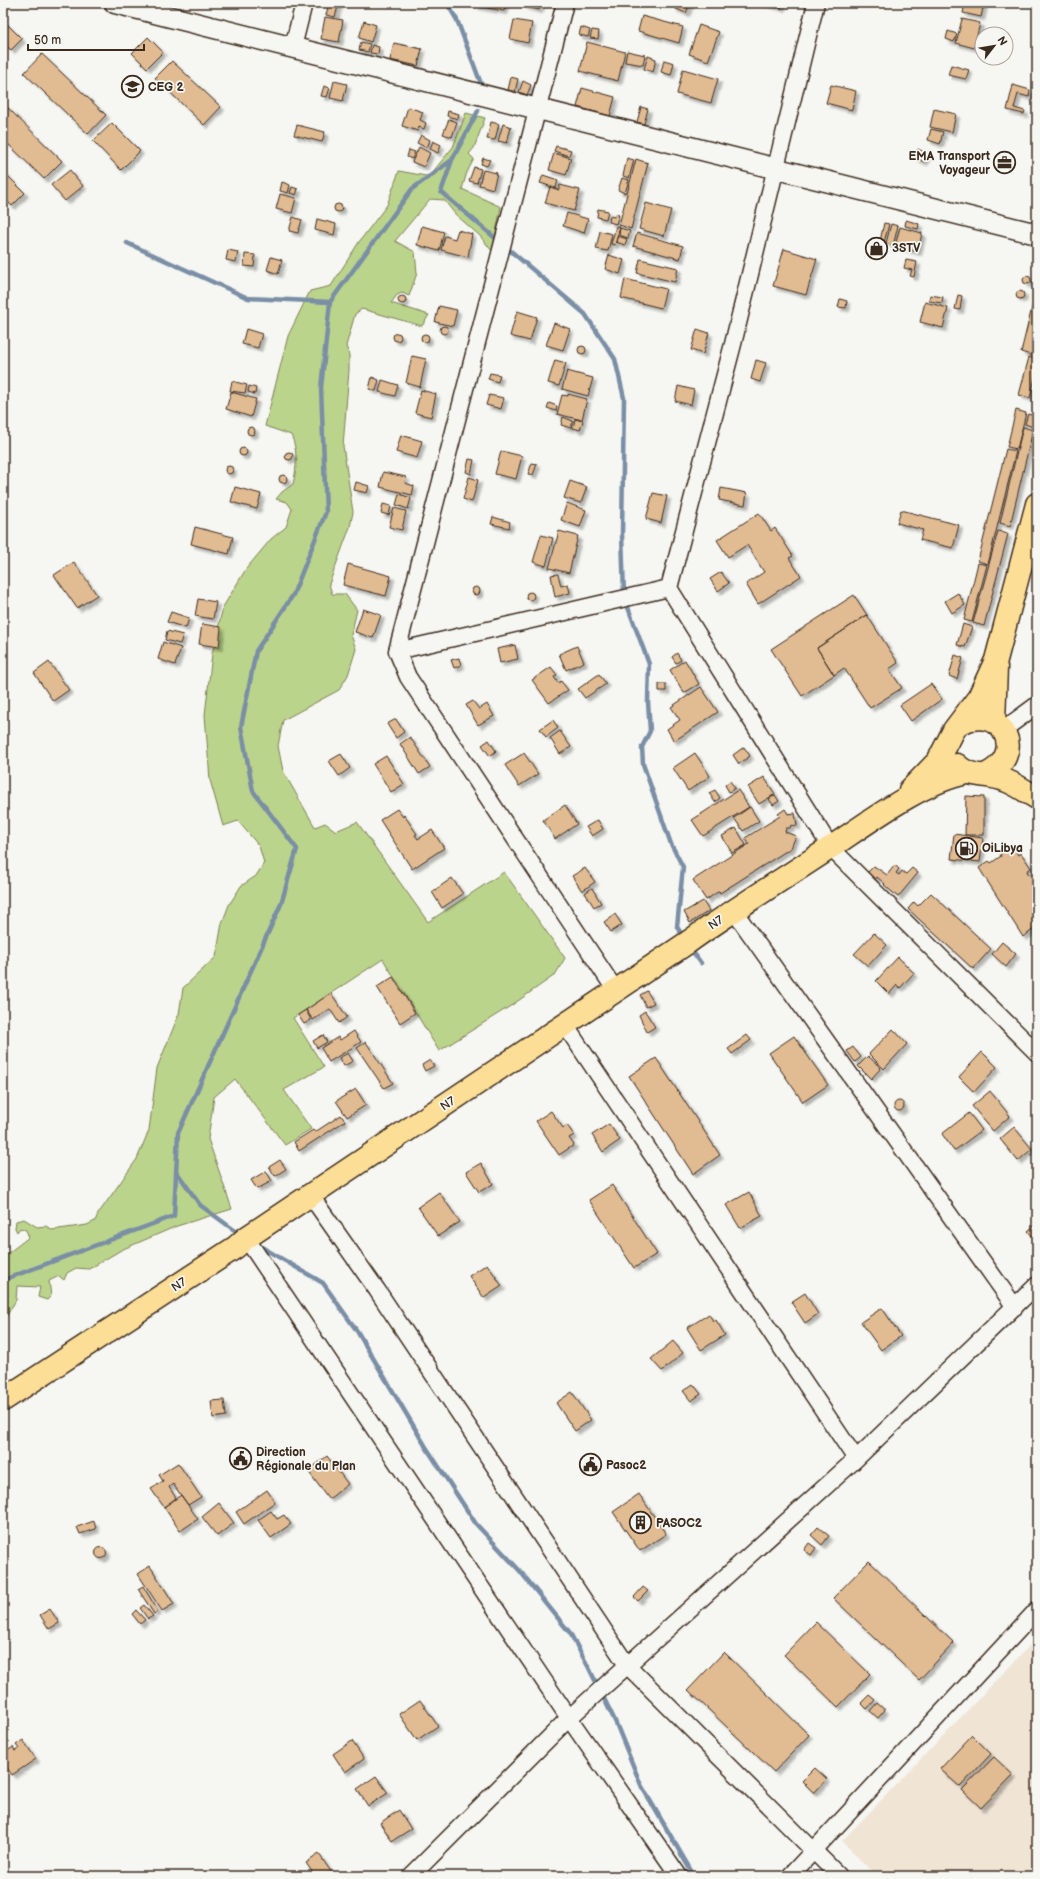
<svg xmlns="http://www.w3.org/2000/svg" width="1040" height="1879" font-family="'Balsamiq Sans',sans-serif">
  <defs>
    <filter id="shadow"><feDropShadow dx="3.5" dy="3.5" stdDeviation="1" flood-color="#0004"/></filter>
  </defs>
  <rect width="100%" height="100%" fill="#f6f6f2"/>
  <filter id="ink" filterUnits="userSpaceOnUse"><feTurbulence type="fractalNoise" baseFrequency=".025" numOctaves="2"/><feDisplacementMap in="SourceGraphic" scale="8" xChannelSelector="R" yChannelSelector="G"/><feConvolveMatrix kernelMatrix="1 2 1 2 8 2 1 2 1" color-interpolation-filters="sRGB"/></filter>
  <g filter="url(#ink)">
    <!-- built -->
    <path fill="#f0e4d5" d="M1037 1638V1876H876L842 1841Z"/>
    <!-- green -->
    <path fill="#bbd48b" stroke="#7b7f54" d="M466 113 485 118 474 148 469 154 474 159 467 172 462 189 501 207 492 251 480 236 455 214 444 200 430 199 395 241 415 252 417 273 409 296 402 293 397 295 391 303 429 315 422 326 362 309 355 314 346 346 349 355V370L343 446 353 512 350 527 329 584 332 594H345L357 610 351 635 356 649 348 675 339 690 283 720 278 746 283 771 315 827 325 823 336 831 357 822 428 922 504 872 565 958 555 975 512 1005 439 1051 383 959 293 1018 324 1067 284 1090 311 1129 285 1145 235 1079 214 1097 208 1139 232 1209 177 1226 121 1250 89 1269 76 1268 67 1273 64 1280 59 1276 49 1281 51 1296 47 1300 38 1297 40 1287 17 1286 16 1300 3 1322V1257L29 1237 26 1230 20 1228 17 1232 15 1228 16 1221 24 1219 37 1227 46 1226 52 1230 87 1225 95 1221 98 1214 137 1159 149 1130 157 1068 179 1014 183 988 216 957 222 923 229 905 241 886 256 876 264 863 259 846 238 821 223 826 210 780 205 715 212 654 223 607 246 569 271 539 286 527 292 509 287 502 276 499 282 492 293 484C297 468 298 450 291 435L265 426 288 336 310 291 331 286 359 242 387 205 399 171 426 176 431 174 453 147Z"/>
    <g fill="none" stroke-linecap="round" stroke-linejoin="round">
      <!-- stream -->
      <path stroke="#7a8ea5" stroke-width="4.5" d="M447 3 457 20 483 89
        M452 160 441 192 500 242
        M127 243 248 298 330 302
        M506 247 585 314 615 359 624 398 622 534 624 595
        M626 602 649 664 648 702 650 731 642 747 643 764 671 844 683 867 677 927 684 938
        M690 948 701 963
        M176 1171 200 1205 241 1235
        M258 1245 323 1283 357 1331 426 1447 476 1524 520 1571 570 1633 589 1668 615 1721 641 1785 694 1876
        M3 1280 174 1216 178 1133 281 904 297 849 253 791 241 727 256 651 293 595 326 512 321 388 330 302 412 189 452 160 478 111"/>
    </g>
    <!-- building -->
    <path fill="#e1bb92" stroke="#3b2a1e" filter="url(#shadow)" d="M329 3H339L335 17 326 15Z
      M476 3H506L504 11 476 6Z
      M525 3H541L539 10 524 6Z
      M675 3H690L686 13 674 8Z
      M762 3H783L781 8Z
      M965 3H984L981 17 963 13Z
      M642 16 683 27 679 43 638 31Z
      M325 17 343 20 339 42 321 39Z
      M962 19 980 23 974 48 956 43Z
      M3 20 22 39 11 50 3 43Z
      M514 20 532 23 528 43 510 39Z
      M364 21 376 25 371 42 359 38Z
      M699 25 719 32 708 61 689 54Z
      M581 27 590 30 588 37 579 35Z
      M592 30 599 31 598 39 590 38Z
      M948 31 957 34 954 42 946 39Z
      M148 37 163 52 147 68 132 53Z
      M361 42 370 44 368 52 359 50Z
      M587 42 625 52 618 81 580 71Z
      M394 43 422 49 418 66 390 60Z
      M372 45 379 47 378 54 370 53Z
      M627 51 645 55 643 65 625 62Z
      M42 54 106 115 88 134 24 73Z
      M648 56 656 59 653 72 644 69Z
      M664 60 674 63 671 75 661 72Z
      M172 61 221 107 204 125 155 78Z
      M951 65 969 70 966 79 948 75Z
      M683 69 718 79 711 103 677 94Z
      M511 77 518 79 515 92 508 90Z
      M334 81 347 84 343 101 330 98Z
      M523 81 531 85 527 95 519 92Z
      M831 85 856 91 852 110 826 103Z
      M1013 85 1030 90 1029 97 1018 94 1014 108 1025 111 1024 114 1007 110Z
      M324 86 330 88 327 97 321 96Z
      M582 88 615 97 610 116 577 107Z
      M3 103 62 161 44 179 3 139Z
      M408 107 423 112 420 120 426 123 424 129 419 127 418 131 402 126Z
      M641 107 648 109 644 124 637 122Z
      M934 109 956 114 952 132 930 127Z
      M448 111 459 114 458 119 447 116Z
      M449 119 457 122 452 137 443 134Z
      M491 122 499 124 495 140 487 139Z
      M112 123 140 151 121 170 93 141Z
      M503 124 511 127 507 143 498 141Z
      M297 125 325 132 322 142 294 135Z
      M931 129 943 132 940 144 928 140Z
      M421 135 430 140 427 148 417 143Z
      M433 141 441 145 438 153 430 149Z
      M556 146 571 150 569 156 554 151Z
      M419 147 430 153 424 167 412 162Z
      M918 149 928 154 924 162 914 157Z
      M409 150 415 152 412 159 407 157Z
      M554 153 571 158 566 175 549 170Z
      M483 158 490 160 487 166 481 164Z
      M627 158 634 160 629 178 623 176Z
      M636 159 648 163 631 229 619 225Z
      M474 167 481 169 477 183 469 181Z
      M70 170 83 186 65 201 51 185Z
      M483 170 497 173 493 189 479 185Z
      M3 171 25 193 12 206 3 197Z
      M543 175 558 180 556 188 540 183Z
      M622 178 629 180 625 193 618 190Z
      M282 182 290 185 288 193 280 191Z
      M560 185 580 190 574 211 545 203 550 187 559 190Z
      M292 187 298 189 296 195 290 193Z
      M280 194 296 198 292 213 276 209Z
      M646 203 671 210 664 236 639 229Z
      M334 208a4 4 0 1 1 8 0a4 4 0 1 1-8 0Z
      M598 209 608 211 606 219 597 217Z
      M567 213 588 219 584 233 563 226Z
      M615 214 619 215 616 224 609 222 610 216 614 217Z
      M293 217 302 220 298 233 289 231Z
      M317 219 336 224 334 235 315 230Z
      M906 220 919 224 918 229 905 226Z
      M884 223 889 224 884 242 880 241Z
      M891 224 898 226 893 246 886 243Z
      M422 226 444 232 439 251 417 245Z
      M616 226 620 227 615 245 611 244Z
      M900 227 922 233 918 252 895 246Z
      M620 228 630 231 628 238 619 235Z
      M458 230 472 234 468 257 441 250 445 236 455 239Z
      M600 231 612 234 608 251 596 249Z
      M637 233 683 246 680 259 633 246Z
      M618 236 627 239 625 245 616 242Z
      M784 249 817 259 806 295 773 286Z
      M228 250 238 252 236 262 226 260Z
      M245 254 255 255 254 267 244 266Z
      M609 255 624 260 620 274 605 269Z
      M271 257 282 260 278 274 267 270Z
      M640 259 678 268 675 282 637 273Z
      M906 260 917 262 914 277 910 276 912 270 904 268Z
      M1023 280a4 4 0 1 1 8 0a4 4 0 1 1-8 0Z
      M625 279 666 289 661 308 621 298Z
      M1037 287V357L1021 352Z
      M1016 295a4 4 0 1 1 8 0a4 4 0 1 1-8 0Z
      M930 295 943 297 942 303 929 301Z
      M958 295 962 296 960 310 955 309Z
      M398 300a4 4 0 1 1 8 0a4 4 0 1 1-8 0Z
      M840 299 847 301 846 308 838 307Z
      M925 302 948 308 943 328 920 322Z
      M439 306 457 310 453 326 435 322Z
      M517 311 537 317 530 341 510 336Z
      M554 323 570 329 563 350 546 345Z
      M440 330a4 4 0 1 1 8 0a4 4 0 1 1-8 0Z
      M246 329 262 334 258 348 242 344Z
      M697 329 709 333 703 354 691 350Z
      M393 337a4 4 0 1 1 8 0a4 4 0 1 1-8 0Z
      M421 338a4 4 0 1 1 8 0a4 4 0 1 1-8 0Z
      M578 350a4 4 0 1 1 8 0a4 4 0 1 1-8 0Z
      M412 356 426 359 420 387 406 383Z
      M1029 357 1037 360V370L1030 398 1019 395Z
      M555 360 566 363 559 386 548 383Z
      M756 360 766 363 760 382 751 379Z
      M567 371 593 378 588 396 562 389Z
      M490 373 500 375 498 382 488 379Z
      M372 377 379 380 376 391 369 389Z
      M382 380 398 385 395 396 379 392Z
      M232 381 247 385 245 393 230 391Z
      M249 386 256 388 255 394 248 392Z
      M678 386 694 390 691 405 675 401Z
      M421 390 436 394 431 417 415 413Z
      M231 392 256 399 251 417 226 409Z
      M568 394 587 399 582 420 557 414 562 395 568 396Z
      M489 395 504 398 501 409 486 405Z
      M549 403 557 406 556 411 547 408Z
      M1016 410 1026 413 1017 449 1007 447Z
      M1028 414 1035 416 1033 427 1025 424Z
      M563 417 573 421 571 428 561 425Z
      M575 419 583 421 580 430 573 428Z
      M1023 427 1033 430 1010 526 1000 523Z
      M247 431a4 4 0 1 1 8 0a4 4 0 1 1-8 0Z
      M401 435 422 441 417 458 396 452Z
      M239 452a4 4 0 1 1 8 0a4 4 0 1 1-8 0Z
      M1006 449 1016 451 988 564 978 561Z
      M501 451 522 456 516 479 495 474Z
      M285 456a4 4 0 1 1 8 0a4 4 0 1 1-8 0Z
      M469 459 474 460 471 474 466 472Z
      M532 463 537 464 533 475 528 474Z
      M225 470a4 4 0 1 1 8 0a4 4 0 1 1-8 0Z
      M383 472 406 477 405 483 414 486 412 495 380 487Z
      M279 479a4 4 0 1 1 8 0a4 4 0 1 1-8 0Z
      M469 477 478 480 472 502 463 499Z
      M570 481 587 487 581 503 564 498Z
      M356 482 369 486 367 493 354 490Z
      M235 487 261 494 257 509 231 502Z
      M721 488 747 493 745 505 719 500Z
      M653 493 667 496 661 523 646 519Z
      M399 494 411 498 408 509 396 505Z
      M567 503 586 510 580 527 561 520Z
      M383 504 391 506 389 515 381 513Z
      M394 508 406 511 402 530 389 527Z
      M901 510 959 525 953 548 920 540 923 530 897 523Z
      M759 513 771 531 775 528 793 556 789 558 801 576 758 604 746 584 764 572 747 545 728 557 717 540Z
      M493 517 510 522 509 528 491 524Z
      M195 527 233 537 229 554 191 544Z
      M559 531 578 536 569 573 549 568Z
      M998 531 1008 534 984 626 973 623Z
      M541 535 553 538 546 566 533 562Z
      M74 562 97 595 77 608 54 575Z
      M978 563 987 565 972 622 964 620Z
      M348 564 391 576 386 596 343 585Z
      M721 572 729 583 718 591 710 579Z
      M558 574 561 586 568 584 570 593 555 597 551 575Z
      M472 591a4 4 0 1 1 8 0a4 4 0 1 1-8 0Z
      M526 596a4 4 0 1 1 8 0a4 4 0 1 1-8 0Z
      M958 593 965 605 952 613 945 601Z
      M854 595 867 615 817 648 834 675 802 696 771 649Z
      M198 599 216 602 213 619 195 616Z
      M363 609 381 615 373 638 355 632Z
      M171 612 189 618 186 628 167 622Z
      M867 615 898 663 889 669 902 688 870 708 844 668 834 675 817 648Z
      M202 624 221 627 219 647 199 644Z
      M963 624 972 627 965 647 957 645Z
      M167 631 183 635 180 644 165 640Z
      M163 642 181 648 175 665 158 659Z
      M515 645 518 659 500 663 497 649Z
      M577 646 584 662 566 670 559 654Z
      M677 653 681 660 676 663 672 657Z
      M955 655 963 658 957 679 949 676Z
      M459 658 461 665 454 668 451 660Z
      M685 660 699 684 684 693 670 670Z
      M49 662 69 690 53 701 34 673Z
      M551 667 557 675 554 677 558 683 561 681 568 690 549 703 532 680Z
      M599 674 606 684 585 698 578 689Z
      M659 684H666V691H659Z
      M931 684 942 699 911 721 900 705Z
      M701 687 718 712 674 741 667 729 680 720 671 707Z
      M473 701 479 709 487 704 494 716 478 725 466 705Z
      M396 719 404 732 396 738 387 724Z
      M553 720 558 728 546 737 540 729Z
      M560 731 571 747 560 754 550 738Z
      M410 737 430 767 419 774 400 744Z
      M489 740 496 751 490 756 482 745Z
      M744 747 750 756 739 764 733 755Z
      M524 753 538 774 519 786 505 765Z
      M695 753 710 776 688 791 673 768Z
      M341 754 350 768 339 776 329 761Z
      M386 756 404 784 391 792 373 764Z
      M764 777 775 794 759 804 748 787Z
      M730 781 735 788 729 792 725 785Z
      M715 790 720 798 715 802 709 793Z
      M738 790 749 807 703 836 692 820Z
      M775 795 779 801 773 805 769 799Z
      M966 796 984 797V835H965Z
      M565 805 577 824 555 839 543 820Z
      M750 807 759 821 743 831 734 818Z
      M397 809 403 817 404 815 417 834 415 835 418 839 432 830 444 848 412 869 380 820Z
      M785 809 788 814 795 813 797 826 791 825 790 828H786L785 832 796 836 791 848 720 893 719 891 706 900 693 880 749 844 745 838 780 816 778 814Z
      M598 820 603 829 592 836 586 827Z
      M736 828 746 845 732 853 722 836Z
      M954 834 983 838 980 862 951 859Z
      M1013 846 1018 855 1021 853 1031 868 1027 871 1029 875 1037 870V927L1023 937 979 868 989 861 991 863 1001 856 1000 854Z
      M895 865 899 869 896 873 899 875 902 871 906 874 912 868 918 873 898 897 884 885 885 884 877 877 874 881 866 874 874 866 887 875Z
      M585 868 595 882 582 891 572 876Z
      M452 878 463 894 442 908 432 892Z
      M592 888 601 903 594 907 585 893Z
      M931 893 991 949 973 969 908 909 914 902 918 906Z
      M703 901 709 911 690 923 684 912Z
      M615 914 622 925 611 932 604 922Z
      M874 933 887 945 868 966 854 954Z
      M1002 942 1016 954 1006 967 992 954Z
      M898 957 914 973 900 988 897 985 889 994 876 981Z
      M393 977 415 1013 400 1023 377 987Z
      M647 991 654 1003 646 1007 640 995Z
      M331 993 347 1017 339 1023 330 1009 313 1020 306 1010Z
      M306 1010 311 1020 304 1024 298 1015Z
      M645 1011 655 1027 647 1032 639 1015Z
      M893 1029 907 1044 884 1069 869 1054Z
      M354 1031 361 1042 329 1062 321 1048 338 1037 340 1040Z
      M323 1035 327 1042 317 1048 313 1041Z
      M747 1035 751 1040 732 1054 728 1049Z
      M794 1036 828 1085 803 1102 769 1053Z
      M366 1042 393 1083 384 1088 357 1048Z
      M853 1047 861 1057 855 1062 847 1051Z
      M982 1052 997 1067 974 1092 959 1077Z
      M348 1053 353 1061 344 1066 339 1058Z
      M868 1056 881 1068 871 1079 858 1066Z
      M656 1058 720 1155 693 1174 629 1076Z
      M430 1060 434 1066 425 1071 422 1065Z
      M356 1089 366 1105 347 1117 336 1101Z
      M990 1091 1010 1116 993 1131 972 1106Z
      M894 1106a5 5 0 1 1 10 0a5 5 0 1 1-10 0Z
      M551 1111 563 1128 567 1125 574 1135 569 1138 574 1145 559 1155 536 1121Z
      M969 1113 982 1130 954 1151 942 1134Z
      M341 1115 345 1121 299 1151 294 1142 313 1130 315 1132Z
      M609 1124 620 1140 603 1152 592 1135Z
      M1014 1127 1032 1149 1018 1161 1000 1139Z
      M280 1160 286 1169 275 1176 269 1167Z
      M481 1163 493 1184 479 1192 466 1172Z
      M266 1171 272 1181 257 1189 251 1180Z
      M612 1185 657 1254 634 1268 589 1200Z
      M439 1192 460 1222 438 1236 418 1207Z
      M749 1192 762 1216 740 1228 726 1205Z
      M1037 1223V1242L1028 1231Z
      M487 1264 502 1286 484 1298 469 1276Z
      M805 1293 818 1314 805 1323 791 1302Z
      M882 1308 901 1336 881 1350 861 1322Z
      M709 1314 713 1321 716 1320 725 1335 701 1350 687 1328Z
      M673 1341 683 1353 662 1371 651 1359Z
      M693 1384 701 1394 691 1401 683 1391Z
      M572 1392 591 1420 575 1431 556 1403Z
      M224 1400 226 1416 213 1418 211 1401Z
      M327 1456 348 1484 329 1499 308 1471Z
      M178 1463 201 1497 188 1505 173 1484 169 1487 176 1498 164 1507 151 1489 163 1481 159 1475Z
      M267 1490 275 1502 244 1524 236 1512Z
      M639 1494 666 1534 640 1551 613 1512Z
      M181 1495 198 1519 180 1531 164 1507Z
      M219 1503 234 1523 217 1536 202 1517Z
      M271 1511 277 1519 284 1515 291 1524 271 1538 258 1520Z
      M94 1521 96 1529 80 1534 77 1527Z
      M818 1527 829 1536 822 1545 811 1535Z
      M809 1543 816 1548 811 1555 804 1550Z
      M95.5 1553a5.5 5.5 0 1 1 11 0a5.5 5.5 0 1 1-11 0Z
      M869 1561 954 1643 919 1680 833 1598Z
      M150 1566 174 1604 162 1611 138 1574Z
      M143 1586 158 1611 154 1614 138 1589Z
      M643 1587 648 1591 638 1601 634 1597Z
      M144 1605 153 1616 148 1619 140 1608Z
      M50 1609 59 1623 49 1629 40 1615Z
      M136 1610 145 1620 140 1624 132 1614Z
      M816 1622 870 1674 838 1707 784 1655Z
      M724 1652 809 1735 774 1772 688 1690Z
      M869 1695 875 1700 867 1709 861 1703Z
      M420 1700 438 1726 417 1740 399 1714Z
      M877 1703 885 1710 878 1718 870 1711Z
      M972 1735 991 1754 960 1787 940 1769Z
      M23 1740 36 1759 12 1775 3 1762V1754L13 1747 15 1751 19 1749 16 1745Z
      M352 1741 364 1759 345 1772 333 1754Z
      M994 1757 1013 1775 981 1808 962 1790Z
      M815 1768 827 1779 814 1793 802 1781Z
      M376 1776 388 1793 368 1806 357 1789Z
      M399 1810 411 1829 392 1841 380 1823Z
      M319 1854 334 1876H315L306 1863Z"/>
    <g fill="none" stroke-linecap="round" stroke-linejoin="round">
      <defs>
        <path id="minor" d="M816 3 733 344 669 588 831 848 1037 1053
          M293 47 304 3
          M397 651 565 3
          M1003 730 1037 705
          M734 911 1015 1307
          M616 991 408 677 397 651 669 588
          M565 1025 856 1459
          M311 1196 377 1290 627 1665 839 1876
          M246 1238 569 1718 679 1876
          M411 1876 569 1718 856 1459 1037 1285
          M790 1876 1037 1610"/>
        <path id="tertiary" d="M115 3 1037 234"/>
        <path id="primary" d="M962 722C1004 704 1028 756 985 775
          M994 722 996 667
          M957 765C971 779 989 773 1007 781 1017 785 1027 792 1037 798
          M910 790 938 761 954 730 979 697 996 660 1037 504
          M3 1400 236 1247 246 1238 687 943C733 910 780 881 827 850 866 824 922 781 968 773"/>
      </defs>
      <!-- minor casing -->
      <use href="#minor" stroke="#3b2a1e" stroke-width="19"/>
      <!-- tertiary casing -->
      <use href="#tertiary" stroke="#3b2a1e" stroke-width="23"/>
      <!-- primary casing -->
      <use href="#primary" stroke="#3b2a1e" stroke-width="25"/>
      <!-- minor -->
      <use href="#minor" stroke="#f6f6f2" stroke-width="16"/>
      <!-- tertiary -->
      <use href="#tertiary" stroke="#f6f6f2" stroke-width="20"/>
      <!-- primary -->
      <use href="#primary" stroke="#fdde96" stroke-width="22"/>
    </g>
  </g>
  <!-- icons -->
  <defs>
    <symbol id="school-ring" viewBox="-11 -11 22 22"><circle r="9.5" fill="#f6f6f2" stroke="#3b2a1e" stroke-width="1.5"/><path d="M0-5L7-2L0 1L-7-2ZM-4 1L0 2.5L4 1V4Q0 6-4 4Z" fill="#3b2a1e"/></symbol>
    <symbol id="office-ring" viewBox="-11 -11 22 22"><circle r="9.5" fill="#f6f6f2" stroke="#3b2a1e" stroke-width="1.5"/><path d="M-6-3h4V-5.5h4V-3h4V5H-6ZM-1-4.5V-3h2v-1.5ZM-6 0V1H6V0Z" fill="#3b2a1e"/></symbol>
    <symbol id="shop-ring" viewBox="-11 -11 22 22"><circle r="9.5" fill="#f6f6f2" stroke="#3b2a1e" stroke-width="1.5"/><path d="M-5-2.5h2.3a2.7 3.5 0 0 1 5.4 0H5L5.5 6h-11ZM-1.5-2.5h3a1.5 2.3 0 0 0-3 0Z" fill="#3b2a1e"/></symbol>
    <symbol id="fuel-ring" viewBox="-11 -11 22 22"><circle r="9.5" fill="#f6f6f2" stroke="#3b2a1e" stroke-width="1.5"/><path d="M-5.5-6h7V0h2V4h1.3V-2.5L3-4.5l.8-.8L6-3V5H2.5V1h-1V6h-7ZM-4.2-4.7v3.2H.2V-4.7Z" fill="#3b2a1e"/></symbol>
    <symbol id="civic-ring" viewBox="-11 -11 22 22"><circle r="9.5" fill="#f6f6f2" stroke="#3b2a1e" stroke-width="1.5"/><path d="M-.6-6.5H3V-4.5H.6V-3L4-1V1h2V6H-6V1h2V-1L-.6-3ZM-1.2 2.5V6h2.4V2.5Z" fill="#3b2a1e"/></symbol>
    <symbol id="building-ring" viewBox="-11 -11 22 22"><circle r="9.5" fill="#f6f6f2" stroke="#3b2a1e" stroke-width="1.5"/><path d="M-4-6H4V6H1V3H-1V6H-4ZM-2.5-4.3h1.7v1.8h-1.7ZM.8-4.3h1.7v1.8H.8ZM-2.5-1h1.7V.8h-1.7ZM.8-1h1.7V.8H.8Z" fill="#3b2a1e"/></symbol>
  </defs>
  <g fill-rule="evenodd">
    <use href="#school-ring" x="120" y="74" width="25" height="25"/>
    <use href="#office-ring" x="992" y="150" width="25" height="25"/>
    <use href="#shop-ring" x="864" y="236" width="25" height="25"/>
    <use href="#fuel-ring" x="954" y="836" width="25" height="25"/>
    <use href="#civic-ring" x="228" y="1446" width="25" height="25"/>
    <use href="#civic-ring" x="578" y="1452" width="25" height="25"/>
    <use href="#building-ring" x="628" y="1510" width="25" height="25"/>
  </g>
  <g text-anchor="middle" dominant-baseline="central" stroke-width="3.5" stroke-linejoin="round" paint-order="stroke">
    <!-- poi labels -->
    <g font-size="12" font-weight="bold" fill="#3b2a1e" stroke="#f6f6f2" text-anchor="start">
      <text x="148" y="87">CEG 2</text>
      <text x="990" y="156" text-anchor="end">EMA Transport<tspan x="990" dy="14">Voyageur</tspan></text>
      <text x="892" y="248">3STV</text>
      <text x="982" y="848">OiLibya</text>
      <text x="256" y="1452">Direction<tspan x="256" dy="14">Régionale du Plan</tspan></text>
      <text x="606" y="1465">Pasoc2</text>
      <text x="656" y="1523">PASOC2</text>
    </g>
    <!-- street labels -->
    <g font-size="12" fill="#3b2a1e" stroke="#f6f6f2">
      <text transform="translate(716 923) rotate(-34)">N7</text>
      <text transform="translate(448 1104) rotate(-34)">N7</text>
      <text transform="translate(179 1285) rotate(-33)">N7</text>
    </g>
  </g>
  <!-- margin -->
  <rect width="1040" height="1879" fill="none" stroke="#f6f6f2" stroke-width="16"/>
  <rect x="8" y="8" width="1024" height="1863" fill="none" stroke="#3b2a1e" stroke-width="1.5" filter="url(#ink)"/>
  <!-- north arrow -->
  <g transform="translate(994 46) rotate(59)"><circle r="19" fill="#f6f6f2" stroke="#aba49d"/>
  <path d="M0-3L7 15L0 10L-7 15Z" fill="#3b2a1e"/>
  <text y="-6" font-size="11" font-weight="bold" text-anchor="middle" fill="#3b2a1e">N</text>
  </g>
  <!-- scale -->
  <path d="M28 44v6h116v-6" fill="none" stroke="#3b2a1e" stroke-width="2"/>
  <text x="34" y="44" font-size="12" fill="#3b2a1e" stroke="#f6f6f2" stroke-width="3" paint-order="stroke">50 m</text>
</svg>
